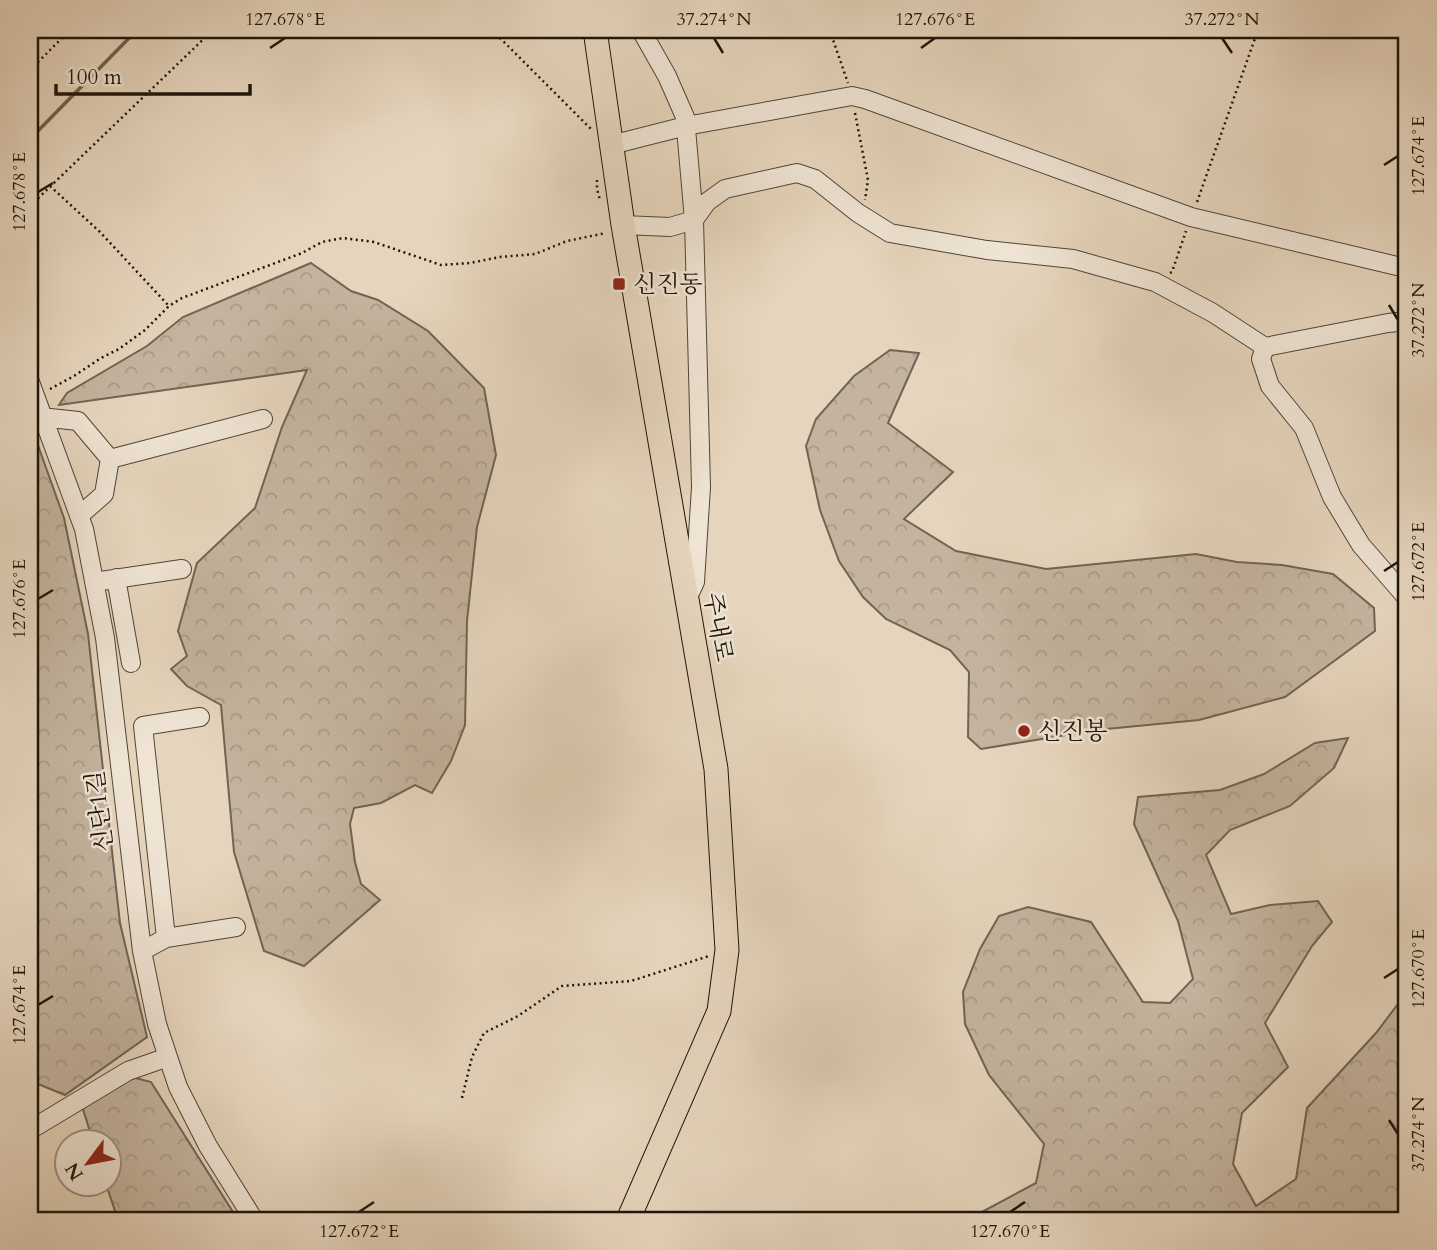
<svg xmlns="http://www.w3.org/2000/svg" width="1437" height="1250" font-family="Cardo,'Noto Serif KR',serif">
  <defs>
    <pattern id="forest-crowns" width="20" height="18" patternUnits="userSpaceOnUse" patternTransform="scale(1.75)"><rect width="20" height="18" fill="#c4b49f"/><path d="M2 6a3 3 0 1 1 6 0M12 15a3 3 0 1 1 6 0" fill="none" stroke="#a89a88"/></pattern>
  </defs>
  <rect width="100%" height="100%" fill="#e6d5bd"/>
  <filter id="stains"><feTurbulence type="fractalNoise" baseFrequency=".00286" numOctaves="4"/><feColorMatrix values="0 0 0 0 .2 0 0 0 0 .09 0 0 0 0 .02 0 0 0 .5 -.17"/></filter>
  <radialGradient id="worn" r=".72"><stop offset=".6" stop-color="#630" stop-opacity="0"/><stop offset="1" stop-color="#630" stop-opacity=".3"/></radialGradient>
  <!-- forest -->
  <path fill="url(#forest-crowns)" stroke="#706454" stroke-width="2" d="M311 263 351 291 378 300 428 331 484 388 496 455 477 527 467 621 465 725 451 761 432 793 415 785 381 803 354 808 350 824 355 862 361 884 380 900 304 966 264 951 234 852 221 705 187 686 171 669 187 656 178 631 197 563 255 508 282 427 307 370 59 405 67 393 147 346 183 317Z
    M890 350 919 353 888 423 953 472 904 519 956 551 1046 569 1196 554 1237 562 1282 565 1333 574 1374 608 1375 631 1285 697 1199 720 1096 730 981 749 968 737 969 672 950 650 886 619 863 597 839 561 820 510 806 446 816 419 854 376Z
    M30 423 64 518 88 634 120 923 147 1037 65 1095 38 1084 30 1059Z
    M1348 738 1334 768 1290 806 1230 830 1206 855 1231 914 1270 905 1318 901 1332 922 1312 946 1265 1023 1288 1067 1242 1113 1233 1164 1256 1206 1296 1179 1307 1108 1376 1033 1407 992V1220H967L1036 1183 1044 1144 989 1075 965 1024 963 992 980 949 999 916 1028 907 1091 922 1143 1002 1170 1003 1193 979 1178 921 1134 824 1138 797 1220 790 1264 774 1315 743Z
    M132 1077 151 1082 238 1220H118L106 1184H108V1142L93 1141 81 1103Z"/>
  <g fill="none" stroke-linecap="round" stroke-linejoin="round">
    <!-- stream -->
    <path stroke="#6d6151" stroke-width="3.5" d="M30 139 137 30"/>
    <defs>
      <path id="minor" d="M641 30 667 76 685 117 694 220 701 487 695 582 687 599
        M611 145 686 126 852 96 865 99 1191 217 1397 266 1407 265
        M623 225 670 227 694 220 707 202 725 189 797 173 815 179 858 213 890 233 987 250 1073 259 1155 282 1213 313 1265 347 1388 323 1407 321
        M1265 347 1261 359 1270 386 1304 428 1332 497 1361 545 1407 598
        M30 382 84 529 105 638 142 951 157 1024 178 1087 208 1146 254 1220
        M41 417 78 421 110 459 104 494 79 516
        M110 459 263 419
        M116 578 131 663
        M94 582 182 569
        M166 938 143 726 200 717
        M142 951 166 938 236 927
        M30 1130 128 1071 168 1057"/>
      <path id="major" d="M595 30 623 225 716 769 727 950 719 1011 628 1220"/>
    </defs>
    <!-- minor casing -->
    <use href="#minor" stroke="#4f4537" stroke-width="20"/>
    <!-- major casing -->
    <use href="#major" stroke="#1d150a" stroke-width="25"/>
    <!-- path -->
    <path stroke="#1d150a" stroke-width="2.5" stroke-dasharray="2 3.5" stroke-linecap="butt" d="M492 30 591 129
      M832 30 831 34 848 83
      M30 70 70 30
      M855 113 868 180 865 200
      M597 180V189L600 200
      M50 186 100 232 168 305
      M1197 202 1258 30
      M30 206 213 30
      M1170 273 1172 272 1186 231
      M50 389 74 376 101 358 119 349 145 330 169 306 182 298 302 253 322 242 343 238 374 242 441 265 470 263 500 257 535 254 567 241 606 233
      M462 1098 472 1057 484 1033 518 1016 562 986 631 981 709 956"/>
    <!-- minor -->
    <use href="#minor" stroke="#efe4d4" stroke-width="18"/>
    <!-- major -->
    <use href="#major" stroke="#e6d5bd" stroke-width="23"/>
  </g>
  <!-- ticks -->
  <path fill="none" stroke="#1d150a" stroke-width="2.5" d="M714 38 723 53M1222 38 1232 53M270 48 285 38M921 48 935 38M1384 165 1398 156M38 192 53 183M1389 305 1398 320M1384 571 1398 562M38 599 53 590M1384 978 1398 969M38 1005 53 996M1389 1120 1398 1134M359 1212 374 1202M1010 1212 1025 1202"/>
  <!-- markers -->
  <g fill="#8f2418" stroke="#efe4d4" stroke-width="2.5">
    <rect x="612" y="277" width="14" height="14" rx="3.5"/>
    <circle cx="1024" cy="731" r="7"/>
  </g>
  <g text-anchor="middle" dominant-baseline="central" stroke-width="5" stroke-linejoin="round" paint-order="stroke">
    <!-- poi labels -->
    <g font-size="24" fill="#1d150a" stroke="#efe4d4" text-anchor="start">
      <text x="633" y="284">신진동</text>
      <text x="1038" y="731">신진봉</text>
    </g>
    <!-- street labels -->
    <g font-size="24" fill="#1d150a" stroke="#efe4d4">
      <text transform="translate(718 627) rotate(80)">주내로</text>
      <text transform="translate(100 811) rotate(-97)">신단1길</text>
    </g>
  </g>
  <!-- margin -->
  <rect width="1437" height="1250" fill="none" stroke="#e6d5bd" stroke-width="77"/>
  <!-- north arrow -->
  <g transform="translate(88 1163) rotate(238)"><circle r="33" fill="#efe4d4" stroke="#9b9183" stroke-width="2"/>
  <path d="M0-5L12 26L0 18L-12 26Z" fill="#8f2418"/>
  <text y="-10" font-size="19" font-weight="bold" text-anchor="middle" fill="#1d150a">N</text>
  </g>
  <!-- scale -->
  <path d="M56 84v10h194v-10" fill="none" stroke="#1d150a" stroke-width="3.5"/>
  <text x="66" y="84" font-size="21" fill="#1d150a" stroke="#efe4d4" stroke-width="5" paint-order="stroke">100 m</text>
  <rect x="38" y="38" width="1360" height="1174" fill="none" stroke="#1d150a" stroke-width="2.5"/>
  <g font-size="18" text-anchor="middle" fill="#1d150a">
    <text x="285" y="25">127.678°E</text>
    <text x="714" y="25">37.274°N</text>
    <text x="935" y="25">127.676°E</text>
    <text x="1222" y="25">37.272°N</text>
    <text transform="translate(1418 156) rotate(-90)" y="6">127.674°E</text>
    <text transform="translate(19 192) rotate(-90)" y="6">127.678°E</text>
    <text transform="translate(1418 320) rotate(-90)" y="6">37.272°N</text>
    <text transform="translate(1418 562) rotate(-90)" y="6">127.672°E</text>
    <text transform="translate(19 599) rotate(-90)" y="6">127.676°E</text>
    <text transform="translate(1418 969) rotate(-90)" y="6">127.670°E</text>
    <text transform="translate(19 1005) rotate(-90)" y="6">127.674°E</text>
    <text transform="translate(1418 1134) rotate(-90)" y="6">37.274°N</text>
    <text x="359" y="1237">127.672°E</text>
    <text x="1010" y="1237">127.670°E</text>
  </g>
  <rect width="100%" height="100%" filter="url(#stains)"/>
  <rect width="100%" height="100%" fill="url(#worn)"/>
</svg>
